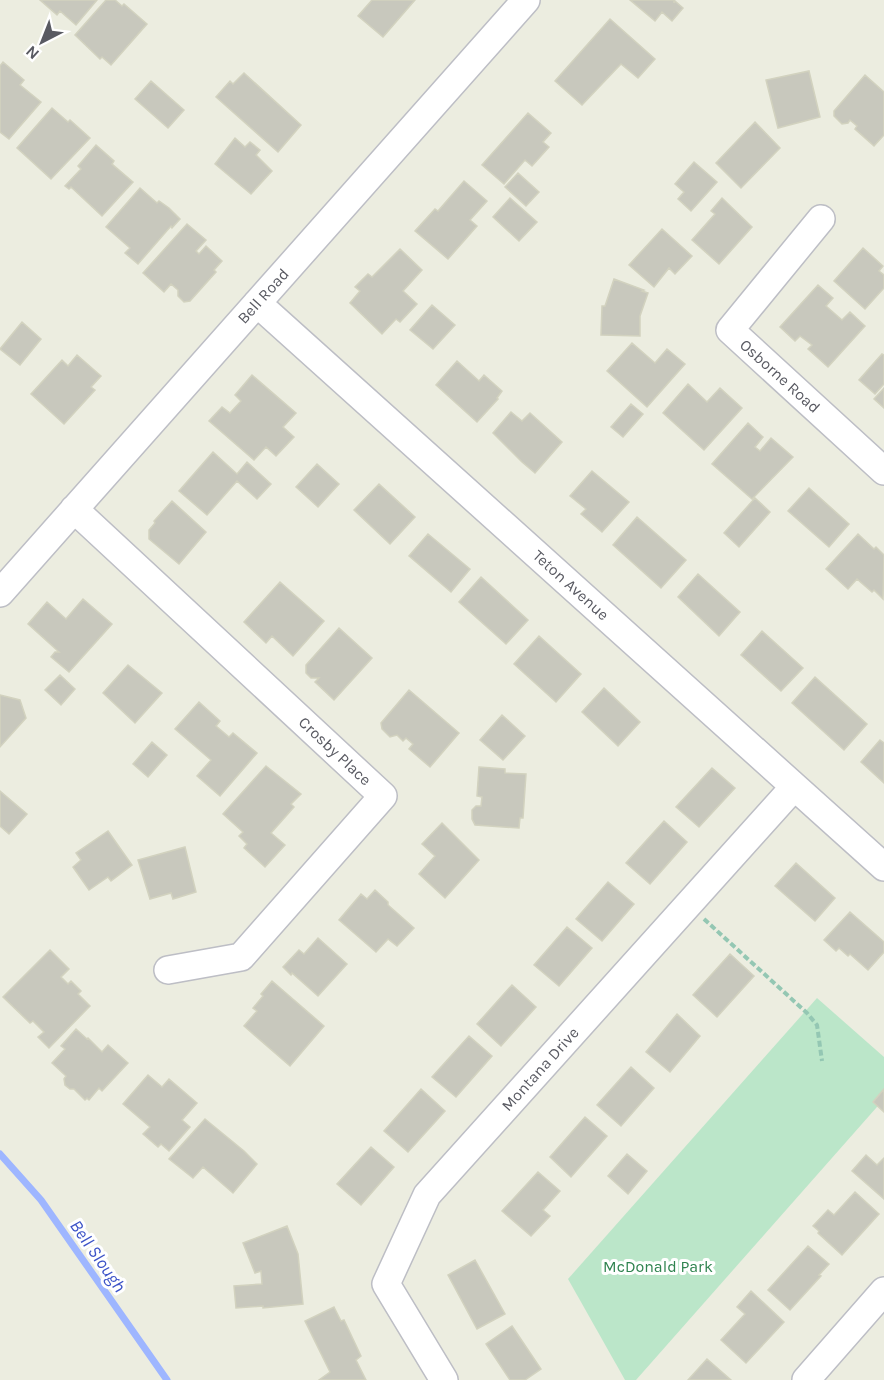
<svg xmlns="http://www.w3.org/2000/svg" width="884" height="1380" font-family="Karla,sans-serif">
  <rect width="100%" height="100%" fill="#ecede0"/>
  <!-- park -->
  <path fill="#bbe6c9" d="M817 998 884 1057V1099L636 1380H625L568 1279Z"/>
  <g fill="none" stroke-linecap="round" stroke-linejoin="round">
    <!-- stream -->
    <path stroke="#9eb6ff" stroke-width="7" d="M0 1154 41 1200 167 1380"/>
  </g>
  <!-- building -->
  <path fill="#c8c8bd" stroke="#d2d2bf" stroke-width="1.5" d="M40 0H97L76 25 60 11 57 15Z
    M106 0H115L122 6 124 4 147 24 111 65 102 57 100 59 75 35Z
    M372 0H415L383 37 358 16Z
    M630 0H674V3L675 1 683 8 672 21 662 12 655 21Z
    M610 19 655 59 638 78 621 64 582 105 555 81Z
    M3 62 24 80 20 85 41 102 9 139 0 132V66Z
    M809 71 820 117 778 128 766 80Z
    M244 73 301 125 278 152 216 97 230 81 233 84Z
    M865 75 884 92V135L874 146 855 129 857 126 850 120 848 123 842 124 834 116V111Z
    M151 81 184 110 168 128 135 99Z
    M52 108 68 122 70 120 90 138 51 179 17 148Z
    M528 113 551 133 543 142 549 147 532 166 525 160 504 184 482 165Z
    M755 122 780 148 741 188 716 163Z
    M235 138 245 147 250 142 260 150 256 155 272 171 251 194 215 164Z
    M96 145 114 161 112 164 133 182 102 216 71 187 69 189 65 186 81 169 78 166Z
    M694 162 717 182 691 211 678 199 684 192 675 184Z
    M518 173 539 192 526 206 505 187Z
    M464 181 487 201 470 220 477 226 448 259 415 231 435 209 438 211Z
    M140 188 157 203 159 201 169 208 180 219 172 228 171 226 138 264 125 253 130 248 106 227Z
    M510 198 537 222 519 241 493 217Z
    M722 198 752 227 719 264 692 240 715 214 711 211Z
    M187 224 206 240 196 251 199 254 206 246 222 261 214 270 216 272 190 301 184 302 178 296V290L171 284 164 292 143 273Z
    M662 229 692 256 675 274 669 268 654 287 629 265Z
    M863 248 883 266 879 271 884 275V288L865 309 834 281Z
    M400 249 422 270 403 291 417 304 400 322 396 319 382 334 350 303 360 291 355 287 368 274 372 277Z
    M614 279 644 290 642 291 648 293 640 316V336L601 335 602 306H605Z
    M818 285 833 298 826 306 842 320 850 312 865 326 828 367 808 349 812 345 800 336 795 341 780 327Z
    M432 305 455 325 433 349 410 330Z
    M22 322 41 339 20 365 0 349Z
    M632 343 655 363 667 349 685 364 647 407 607 371Z
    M882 354 884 355V384L875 394 859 380Z
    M77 355 101 376 91 387 95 390 64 424 31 394 62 360 68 366Z
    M457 361 479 381 484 375 502 391 497 398 498 399 477 422 436 385Z
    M252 375 296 413 283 427 294 437 276 456 266 447 254 460 209 421 222 407 230 413 241 401 235 395Z
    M688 384 707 402 720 388 742 408 704 450 663 413Z
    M884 388V408L874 399Z
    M631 404 643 414 623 437 611 427Z
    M511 412 522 421 530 413 562 442 535 473 522 462 493 433Z
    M748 423 763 437 755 447 760 451 771 438 793 457 752 499 712 464Z
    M213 452 237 474 247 462 271 484 257 499 237 481 207 515 179 491Z
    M317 464 339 484 318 507 296 487Z
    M592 471 629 502 602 532 581 514 586 509 570 496Z
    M379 484 415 517 390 544 354 510Z
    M809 488 849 524 829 547 788 511Z
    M755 498 770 512 739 547 724 533Z
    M172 501 206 532 179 564 149 539V530L155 523 154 521Z
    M637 517 686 560 661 588 613 545Z
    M428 534 470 569 451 592 409 556Z
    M858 534 874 549 876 547 884 555 883 599 874 590 872 592 857 579 848 589 826 569Z
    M698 574 740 612 719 636 678 597Z
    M481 577 528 620 506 644 459 602Z
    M280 582 324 621 293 656 272 636 266 643 244 622Z
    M83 599 112 624 69 672 51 657 55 652H59L28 624 47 602 66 619Z
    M339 628 372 658 334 700 315 682 319 678H311L306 673V665Z
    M762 631 803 668 781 691 741 655Z
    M539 636 581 674 556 702 514 664Z
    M128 665 162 693 135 723 103 693Z
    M60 675 75 689 61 705 45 690Z
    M815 677 867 724 844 750 792 703Z
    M604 688 640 722 618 746 582 712Z
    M409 690 459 733 430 767 409 749 413 744 406 738 403 741 397 735 390 737 382 729 381 723Z
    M0 695 20 700 26 718 0 747Z
    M199 702 220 721 216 726 229 737 233 733 257 753 220 796 197 776 211 760 175 729Z
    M502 715 525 736 503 760 480 740Z
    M880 740 884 743V783L861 762Z
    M152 742 167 755 148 777 133 764Z
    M266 766 301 794 291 804 294 807 271 833 285 845 265 867 244 848 247 844 239 836 243 832 223 814Z
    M479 767 505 769V773L526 774 523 818H520L519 828 475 825 472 819V810L476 806H481L482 797 477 796Z
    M712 768 735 788 699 827 676 807Z
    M0 791 27 814 9 834 0 826Z
    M664 821 687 842 650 884 626 863Z
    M442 823 479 860 445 898 419 874 435 856 422 844Z
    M108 831 132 865 111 881 108 877 89 890 73 867 81 860 76 853Z
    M185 847 196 892 173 899 171 893 150 899 138 860Z
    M796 863 835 898 815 921 775 886Z
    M608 882 634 904 602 941 576 919Z
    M375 890 388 902V905L414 928 397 946 388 939 376 952 339 920 361 894 367 899Z
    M850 912 884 942V952L868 970 850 954 848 956 839 948 836 951 824 940Z
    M567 927 592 948 559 986 534 965Z
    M318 938 347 964 318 996 292 973 291 975 283 967 299 950 304 954Z
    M50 950 69 969 61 977 68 984 71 981 81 991 78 994 90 1006 49 1048 38 1037 44 1032 33 1021 30 1023 3 997Z
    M730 954 754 976 717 1017 693 995Z
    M272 981 324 1026 290 1066 244 1026 257 1011 253 1008 263 996 261 994Z
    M512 985 536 1007 501 1046 477 1024Z
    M677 1014 700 1036 670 1072 646 1052Z
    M76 1029 87 1039 88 1038 102 1052 108 1045 128 1063 102 1091 99 1088 89 1100 87 1098 85 1100 74 1089H70L65 1085 64 1079 66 1076 52 1063 65 1049 61 1046Z
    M469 1036 492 1056 456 1097 432 1077Z
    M631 1067 654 1088 621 1126 597 1105Z
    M148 1075 162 1087 169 1079 197 1103 182 1120 190 1127 169 1151 161 1144 158 1147 143 1134 150 1127 123 1104Z
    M421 1089 445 1111 408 1152 384 1131Z
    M884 1089V1112L873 1102Z
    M585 1117 607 1136 571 1177 550 1157Z
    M205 1119 244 1151 257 1164 233 1193 203 1167 193 1178 169 1159Z
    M371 1147 394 1167 361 1205 337 1184Z
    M627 1154 647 1171 628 1194 608 1176Z
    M866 1155 877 1165 884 1158V1199L852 1171Z
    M538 1172 560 1191 543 1210 550 1216 531 1236 502 1211Z
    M855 1192 879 1214 842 1255 818 1233 819 1231 813 1226 828 1210 834 1215Z
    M287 1226 298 1254 303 1304 263 1308V1306L236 1308 234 1286 262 1284 261 1271 255 1273 243 1243Z
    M808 1246 829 1264 819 1275 821 1276 790 1310 768 1290Z
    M475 1260 505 1314 477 1329 448 1275Z
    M751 1291 784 1322 746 1363 721 1340 745 1314 737 1307Z
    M334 1307 341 1321 344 1320 361 1356 356 1360 366 1380H319L330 1372 305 1321Z
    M512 1326 541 1369 525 1380H510L486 1344Z
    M707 1359 731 1380H688Z"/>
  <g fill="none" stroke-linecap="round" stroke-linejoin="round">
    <defs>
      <path id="minor" d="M821 219 730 330 884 471
        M257 303 884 867
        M74 509 383 796 241 957 168 970
        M0 593 526 0
        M444 1380 386 1284 427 1195 794 787
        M806 1380 884 1291"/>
    </defs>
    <!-- minor casing -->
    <use href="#minor" stroke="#bdbec5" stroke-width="30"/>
    <!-- path -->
    <path stroke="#94c7b3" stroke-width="4" stroke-dasharray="6 3" stroke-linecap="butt" d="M704 919 807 1013 817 1025 822 1061"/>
    <!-- minor -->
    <use href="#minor" stroke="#fff" stroke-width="27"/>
  </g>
  <g text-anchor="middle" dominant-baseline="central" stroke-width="6" stroke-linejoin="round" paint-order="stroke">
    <!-- street labels -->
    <g font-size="16" fill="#595a62" stroke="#fff">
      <text transform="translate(263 296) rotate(-48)">Bell Road</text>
      <text transform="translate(780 376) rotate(42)">Osborne Road</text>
      <text transform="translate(571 585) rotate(42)">Teton Avenue</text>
      <text transform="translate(335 751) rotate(43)">Crosby Place</text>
      <text transform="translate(540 1069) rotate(-48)">Montana Drive</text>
    </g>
    <!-- park labels -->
    <g font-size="16" fill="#2f834f" stroke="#fff">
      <text x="658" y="1266">McDonald Park</text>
    </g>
    <!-- water labels -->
    <g font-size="18" font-style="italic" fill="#3c53c7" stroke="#fff">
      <text transform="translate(98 1256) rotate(55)">Bell Slough</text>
    </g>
  </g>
  <!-- north arrow -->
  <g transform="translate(42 42) rotate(222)" stroke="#ffffff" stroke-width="4.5" paint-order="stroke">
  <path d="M0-4.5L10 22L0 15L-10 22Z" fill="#595a62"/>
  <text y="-9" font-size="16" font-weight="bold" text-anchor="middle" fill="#595a62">N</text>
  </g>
</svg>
